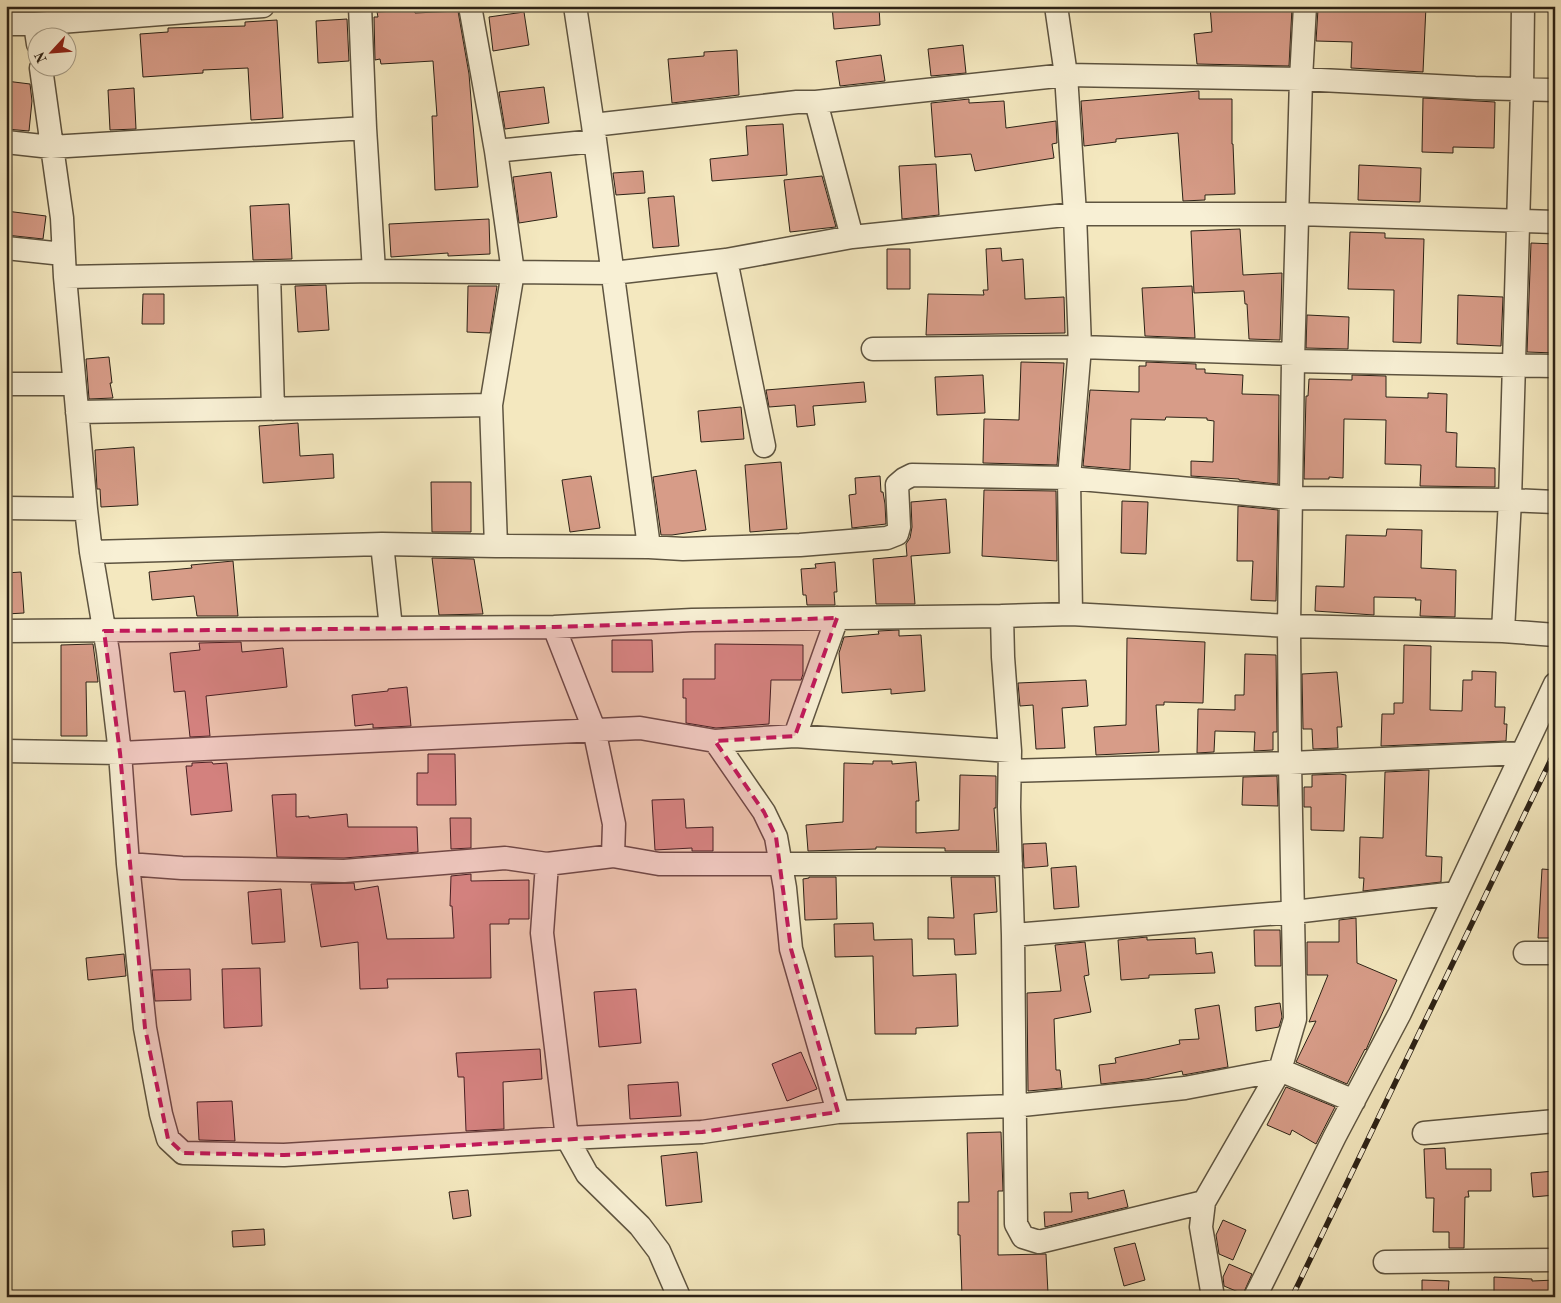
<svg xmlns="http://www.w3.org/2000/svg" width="1561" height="1303" font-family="'Old Standard TT',serif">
  <rect width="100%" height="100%" fill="#f4e8bf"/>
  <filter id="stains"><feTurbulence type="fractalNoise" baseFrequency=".004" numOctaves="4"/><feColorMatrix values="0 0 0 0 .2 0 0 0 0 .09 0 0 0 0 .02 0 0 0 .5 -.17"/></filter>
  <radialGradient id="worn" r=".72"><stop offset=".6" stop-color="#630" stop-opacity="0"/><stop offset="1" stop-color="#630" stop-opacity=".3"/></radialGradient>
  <!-- building -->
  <path fill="#d79c88" stroke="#2c2216" d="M832 6H879L880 25 834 29Z
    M1210 6H1288V8H1292L1289 66 1197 64 1194 34 1212 32Z
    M1356 6H1426L1423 72 1351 68 1352 42 1316 41 1318 9 1356 10Z
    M414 10 415 13 458 11 469 74 478 187 435 190 432 116H437L433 61 381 64 380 59 375 60 374 17H378L377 12Z
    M524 12 529 45 493 51 489 17Z
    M347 19 349 61 318 63 316 21Z
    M277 20 283 118 251 120 248 68 203 70V73L143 77 140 34 168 32V28L245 26V22Z
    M963 45 966 73 931 76 928 49Z
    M737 50 739 95 672 103 668 59 704 56V52Z
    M881 55 885 81 840 86 836 61Z
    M6 81 30 84 32 101 29 131 6 129Z
    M544 87 549 123 505 129 499 92Z
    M134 88 136 129 110 130 108 90Z
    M1199 91V99H1232V144H1233L1235 194 1205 195V200L1183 201 1178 133 1116 139V142L1084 146 1081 101Z
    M1423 98 1495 102 1494 148 1453 147V153L1422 152Z
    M969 99V103L1004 101 1006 128 1056 121 1057 143 1052 144 1054 158 975 171 971 154 935 157 931 103Z
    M783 124 787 175 712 181 710 159 748 155 746 126Z
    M936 164 939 215 902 219 899 166Z
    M1359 165 1421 168 1420 202 1358 200Z
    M643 171 645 193 616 195 613 173Z
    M551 172 557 217 519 223 513 177Z
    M822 176 836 227 790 232 784 180Z
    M674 196 679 246 653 248 648 198Z
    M289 204 292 259 253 260 250 206Z
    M6 211 46 216 43 239 6 235Z
    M489 219 490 254 448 256V253L391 257 389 224Z
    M1240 229 1243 275 1282 273 1280 340 1249 339 1247 304H1245L1244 291 1194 293 1191 231Z
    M1350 232 1385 233V238L1424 239 1421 343 1393 342 1394 290 1348 289Z
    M1531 243 1555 244V353L1527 352Z
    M1001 248 1002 261 1023 259 1025 299 1064 297 1065 333 926 335 928 294 984 295 983 290H988L986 249Z
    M887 249H910V289H887Z
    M326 285 329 330 298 332 295 286Z
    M468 286H497L490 333 467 332Z
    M1192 286 1195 338 1145 336 1142 288Z
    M143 294H164V324H142Z
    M1458 295 1503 297 1501 346 1457 344Z
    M1307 315 1349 317 1348 349 1306 348Z
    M109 357 112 383H110L113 398 89 399 86 359Z
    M1021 362 1064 363 1057 465 983 463 984 419 1019 420Z
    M1146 362 1196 364V369H1205V373L1243 375 1242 394 1279 395 1278 484 1239 480V479L1191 476V461L1213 462 1214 421 1207 420V418L1166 417 1165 420 1131 419 1130 470 1083 466 1090 390 1139 392V366H1146Z
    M983 375 985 413 937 415 935 377Z
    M1352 375 1386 376V397L1428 398V393L1447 394 1446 432 1457 433 1456 467 1495 468V487L1420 486 1421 465 1385 464 1386 420 1344 419 1343 478 1329 477V479H1304L1306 396H1308L1309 379 1352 380Z
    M864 382 866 402 813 406 815 425 797 427 795 405 769 407 766 390Z
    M741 407 744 439 701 442 698 411Z
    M298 423 300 456 333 454 334 478 263 483 259 426Z
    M134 447 138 505 101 507 100 489H97L95 450Z
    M781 462 787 529 750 532 745 465Z
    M696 470 706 530 672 535H661L653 477Z
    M591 476 600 528 570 532 562 480Z
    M880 476 881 492H883L885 504 886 524 852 528 849 495 856 494 855 478Z
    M431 482H471V532H432Z
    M984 490 1056 491 1057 561 982 556Z
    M946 499 950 553 911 556 915 604H876L873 559 907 556 906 544 910 538 912 527 911 502Z
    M1122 501 1148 502 1146 554 1121 553Z
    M1238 506 1278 510 1276 601 1251 600 1253 561H1237Z
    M1387 529 1422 530 1421 568 1456 570 1455 617 1420 616 1421 600H1415L1416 598 1374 597V615L1315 611 1316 586 1344 587 1346 535 1386 536Z
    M432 558 474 559 483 614 439 615Z
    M233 561 238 616H197L194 596 152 600 149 572 192 568 191 565Z
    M835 562 837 592H834L835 605H807L806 595H803L801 569 816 568 815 564Z
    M21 572 24 613 6 614V573Z
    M899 630V636L921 635 925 691 891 694V689L842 693 839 653 844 637 879 634 878 631Z
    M1127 638 1205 642 1203 703 1164 702V705H1156L1159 752 1096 755 1094 727 1126 725Z
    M612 640H652L653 672H612Z
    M241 642 242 652 283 648 287 687 206 696 210 736 190 737 185 691 174 692 170 653 200 650 199 643Z
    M93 644 98 682H86L87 736H61V645Z
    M715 644 803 645V674L801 680H771L769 724 716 728 686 723V698H683V679H715Z
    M1404 645 1431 646 1430 710 1462 711 1463 680H1472V671L1496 672 1495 707H1505L1504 724H1507L1506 741 1381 746 1382 714H1394V703H1403Z
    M1245 654 1276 655 1277 732H1273V750L1254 751 1255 732 1215 731 1214 752 1197 753 1198 709 1235 710V695H1244Z
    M1337 672 1342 727H1337L1338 748 1313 749 1312 729H1303L1302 674Z
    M1086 680 1088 706 1062 708 1065 748 1036 749 1033 705 1020 706 1018 683Z
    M407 687 411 726 373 728V724L355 726 352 695 388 691V689Z
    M428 754H455L456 805H417V773H428Z
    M873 761H892V764L916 762 919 801H916V833L959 830 960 775 996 776V808H994L997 851H945V848L876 847V849L808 851 806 825 843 822 844 763 873 764Z
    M212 762 213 764 227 763 232 811 191 815 186 766H192V763Z
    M1429 770 1426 856 1442 857 1441 882 1363 891 1364 878H1359L1360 837 1383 838 1385 772Z
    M1340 774 1346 775 1344 831 1311 830V807H1304V787H1312V775Z
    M1277 776 1278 806 1242 805 1243 777Z
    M296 794V817L309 816V818L347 814 348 827H417L418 852 344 858 277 857 272 795Z
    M684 799 686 828 713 827V851H692V848L655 850 652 800Z
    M450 818H471V848L451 849Z
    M1046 843 1048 866 1024 868 1023 844Z
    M1076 866 1079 907 1054 909 1051 868Z
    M1542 869 1555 870V938H1538Z
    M471 874V881L529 880V919H509V924H490L491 978 387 979 388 988 360 989 358 942 321 947 311 884 354 883 355 890 378 886 387 939 454 938 452 906H450L451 876Z
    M809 877H836L837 919 805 920 803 879 809 878Z
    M951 877H995L997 912 974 914 976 954 955 955 954 939H928V917L954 918Z
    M281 889 285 942 252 944 248 892Z
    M1356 918 1357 963 1397 980 1368 1045 1366 1050 1365 1049 1347 1084 1296 1062 1316 1021 1309 1022 1328 975H1307V942H1339V920Z
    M873 923 874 940 912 939 913 976 956 974 958 1026 916 1028V1034H875L873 956 835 957 834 924Z
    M1254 930H1280L1281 966H1255Z
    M1147 937V940L1195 938 1196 954 1212 952 1215 973 1149 975V978L1121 980 1118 940Z
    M1085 942 1089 975 1084 976 1091 1012 1054 1019 1056 1070H1060L1062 1088 1028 1091 1027 993 1061 991 1055 945Z
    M124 954 126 976 88 980 86 958Z
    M260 968 262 1026 224 1028 222 969Z
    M190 969 191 1000 155 1001 152 970Z
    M636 989 641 1043 599 1047 594 992Z
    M1280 1003 1282 1017 1279 1027 1256 1031 1255 1007Z
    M1219 1005 1228 1067 1183 1075 1182 1071 1146 1079 1101 1084 1099 1065 1116 1063 1115 1058 1180 1044 1179 1040 1199 1039 1195 1009Z
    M540 1049 542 1079 503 1082 504 1129 466 1131 464 1077H458L456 1053Z
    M801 1052 817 1089 787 1101 772 1064Z
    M678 1082 681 1116 630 1119 628 1085Z
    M1286 1087 1335 1107 1316 1144 1292 1130 1290 1135 1267 1125Z
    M232 1101 235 1141 199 1140 197 1102Z
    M1001 1132 1003 1191H998V1255L1046 1254 1048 1293 1002 1295 1003 1297H962L960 1235H958V1202H969L967 1133Z
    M1445 1148 1446 1169H1491V1191H1468L1469 1197H1465L1464 1248H1449V1232H1433L1434 1198H1426L1424 1149Z
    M697 1152 702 1202 666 1206 661 1156Z
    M1555 1171V1195L1533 1197 1531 1173Z
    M468 1190 471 1216 453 1219 449 1192Z
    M1124 1190 1128 1207 1045 1227 1044 1212H1072L1070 1193 1088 1192V1199Z
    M1223 1220 1246 1230 1233 1260 1219 1254 1216 1235Z
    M264 1229 265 1245 233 1247 232 1231Z
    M1135 1243 1145 1280 1124 1286 1114 1248Z
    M1229 1264 1252 1274 1243 1294 1224 1286 1223 1277Z
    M1494 1277 1532 1279V1281L1555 1280V1297H1494Z
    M1422 1280 1449 1281 1448 1297H1422Z"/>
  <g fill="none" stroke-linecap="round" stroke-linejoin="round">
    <defs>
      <path id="street" d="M360 6 365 128 374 271
        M470 6 496 151 513 272 491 405 496 546 649 547 683 549 800 545 887 538 897 534 899 527 897 485 904 479 912 475 1069 478 1291 498 1510 500 1522 89 1523 6
        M575 6 593 125 797 102H816L1066 75 1301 79 1475 88 1555 90
        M1056 6 1066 75 1075 214 1080 347 1069 478 1071 614 1002 616 1003 657 1010 751 1009 807 1013 935 1016 1224 1023 1237 1039 1242 1204 1202
        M1305 6 1301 79 1293 361 1289 626 1290 763 1295 1019 1280 1070 1354 1101
        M6 24H35L38 44
        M35 24 263 6
        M41 68 62 218 65 277 86 509 91 552 108 652 120 753 128 864 182 868 344 871 505 858 547 864 542 933 567 1138 702 1132 838 1112 1014 1106 1185 1088 1280 1070 1204 1202 1201 1227 1213 1297
        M816 102 852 237 1075 214H1298L1555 222
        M593 125 649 547
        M6 142 51 147 365 128
        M496 151 595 141
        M6 248 63 254
        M726 260 764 446
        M269 273 273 409
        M65 277 374 271 613 273 726 260 852 237
        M873 349 1080 347 1294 354
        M1293 361 1555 366
        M6 384H74
        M77 412 491 405
        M6 508 86 509
        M496 546 382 544 391 628 554 627 692 620 1002 616
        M91 552 382 544
        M1071 614 1289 626 1503 631 1555 635
        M6 631 391 628
        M1503 631 1510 500 1555 502
        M795 736 837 618
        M715 741 764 812 776 837 785 888 791 949 838 1112
        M6 751 120 753 640 728 715 741 795 736 1010 751
        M1010 771 1290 763 1522 753
        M613 856 659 864H1011
        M128 864 145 1028 161 1114 168 1139 183 1153 284 1155 567 1138 587 1174 640 1226 659 1251 679 1297
        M547 864 613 856 614 824 594 729 554 627
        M1013 935 1294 912 1456 893
        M1525 953H1555
        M1424 1133 1555 1121
        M1385 1262 1555 1260
        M1255 1297 1335 1136 1400 1013 1555 684"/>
    </defs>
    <!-- street casing -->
    <use href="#street" stroke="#5e5440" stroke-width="25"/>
    <!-- street -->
    <use href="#street" stroke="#f8f0d5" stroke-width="22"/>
    <defs>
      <path id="rail" d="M1292 1297 1555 751"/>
    </defs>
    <!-- rail casing -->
    <use href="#rail" stroke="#2c2216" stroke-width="5.5"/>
    <!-- rail -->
    <use href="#rail" stroke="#f8f0d5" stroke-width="4" stroke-dasharray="11" stroke-linecap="butt"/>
  </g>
  <!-- marked area -->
  <path fill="#c2185b" fill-opacity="0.2" stroke="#c2185b" stroke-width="4" stroke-dasharray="10 6" stroke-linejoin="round" d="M837 618 795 736 715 741 764 812 776 837 791 949 838 1112 702 1132 284 1155 183 1153 168 1139 145 1028 120 753 104 631 554 627Z"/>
  <!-- margin -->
  <rect width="1561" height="1303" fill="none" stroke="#f4e8bf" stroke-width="25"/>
  <rect x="8" y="8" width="1546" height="1288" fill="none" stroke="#2c2216" stroke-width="2.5"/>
  <rect x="12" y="12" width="1536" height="1278" fill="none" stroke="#2c2216"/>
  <!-- north arrow -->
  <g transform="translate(52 52) rotate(244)"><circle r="24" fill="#f8f0d5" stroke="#a69e89"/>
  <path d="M0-4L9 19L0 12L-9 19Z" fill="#8f2418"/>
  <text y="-8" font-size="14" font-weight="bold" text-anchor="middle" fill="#2c2216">N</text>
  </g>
  <rect width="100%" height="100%" filter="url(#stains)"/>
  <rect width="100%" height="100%" fill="url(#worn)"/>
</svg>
